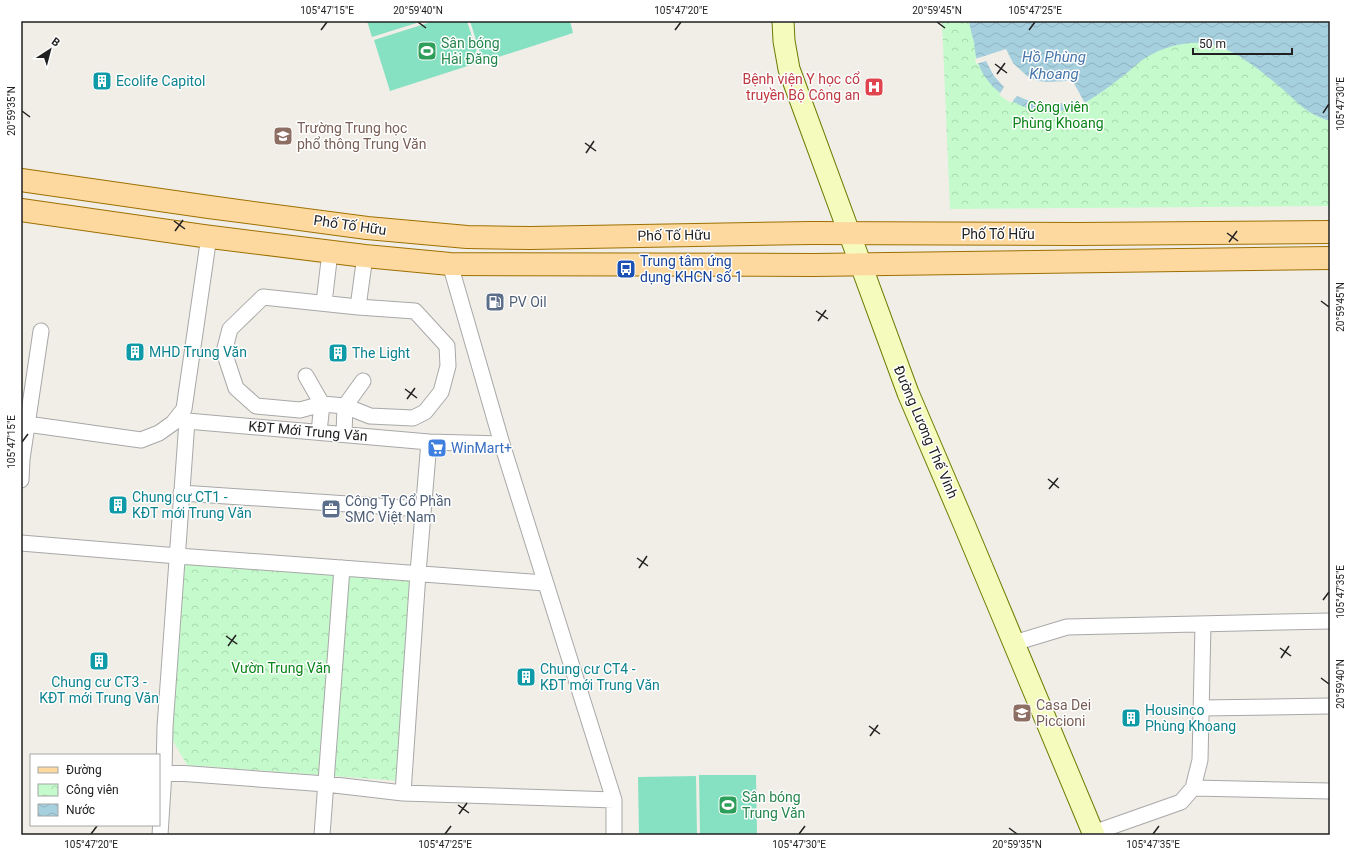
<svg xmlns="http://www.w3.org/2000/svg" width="1351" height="856" font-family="Roboto,sans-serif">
  <defs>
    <pattern id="park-crowns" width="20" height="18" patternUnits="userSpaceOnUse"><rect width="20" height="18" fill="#c5fbcc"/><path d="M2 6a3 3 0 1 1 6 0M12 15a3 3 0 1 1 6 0" fill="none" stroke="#a9d7af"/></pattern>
    <pattern id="water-waves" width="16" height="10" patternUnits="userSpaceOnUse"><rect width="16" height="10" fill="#a7d0df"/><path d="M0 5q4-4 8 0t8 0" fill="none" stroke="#8fb2bf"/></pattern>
  </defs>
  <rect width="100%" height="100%" fill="#f1eee7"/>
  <!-- park -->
  <path fill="url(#park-crowns)" d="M942 21H1330V206L950 209Z
    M178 556 418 573 400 781 187 765 165 727Z"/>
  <!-- pitch -->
  <path fill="#85e1c1" d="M367 21H423L372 37Z
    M434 21H467L480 62 390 91 374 40Z
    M470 21H570L573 33 483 62Z
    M699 775H756L757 835H700Z
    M696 776 697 835H639L638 777Z"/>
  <!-- water -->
  <path fill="url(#water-waves)" d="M969 21H1330V121C1323 119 1314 115 1308 111 1300 106 1294 99 1287 93 1266 75 1231 44 1202 43 1183 42 1164 47 1147 57 1140 61 1134 67 1128 72 1096 97 1065 124 1022 106 1002 97 985 83 978 63 975 56 975 48 974 42 972 35 970 28 969 21Z"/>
  <!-- pier -->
  <path fill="#f1eee7" d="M1006 49 1013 63 1027 76 1037 81 1048 82 1066 81 1071 78 1086 105 1081 107 1077 100 1068 103 1044 104 1032 102 1017 96 1011 103 999 95 1004 87 994 76 986 61 976 64 975 59Z"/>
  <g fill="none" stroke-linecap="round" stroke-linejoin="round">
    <defs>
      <path id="street" d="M450 264 502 444 614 800V835
        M263 297 358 307 415 311 447 346 448 366 441 392 425 412 413 418 370 416 345 406 322 404 300 410 256 406 236 388 224 352 230 329Z
        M324 303 330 252
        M358 307 365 256
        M306 376 322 404 319 432
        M27 424 141 440 159 433 173 423 184 409 209 236
        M344 434 345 406 363 381
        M21 480 22 459 41 331
        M181 493 423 509
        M21 543 178 556 545 583
        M1014 643 1067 627 1330 621
        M1201 708 1330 706
        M164 772 326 784 403 793 614 800
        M1193 788 1330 791
        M403 793 418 573 429 442
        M1093 833 1181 802 1193 788 1200 760 1203 624
        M160 835 164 772 165 727 187 421 429 442 502 444
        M322 835 342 568"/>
      <path id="secondary" d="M783 21 784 41 789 69 908 393 964 524 1094 835"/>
      <path id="primary" d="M21 180 209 207 367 228 467 237 530 238 811 233 1077 234 1330 232
        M21 210 203 236 365 256 450 264 813 265 1330 258"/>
    </defs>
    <!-- street casing -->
    <use href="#street" stroke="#a8a8a8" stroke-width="17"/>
    <!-- secondary casing -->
    <use href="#secondary" stroke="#6b7d03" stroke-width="23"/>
    <!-- primary casing -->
    <use href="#primary" stroke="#9e7000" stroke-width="24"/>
    <!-- street -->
    <use href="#street" stroke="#fff" stroke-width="15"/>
    <!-- secondary -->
    <use href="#secondary" stroke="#f5fbbc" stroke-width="21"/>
    <!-- primary -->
    <use href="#primary" stroke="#fdd9a0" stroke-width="22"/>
  </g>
  <!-- ticks -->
  <path fill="none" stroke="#212121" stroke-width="1.5" d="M418 22 426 28M937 22 945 28M321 30 327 22M675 30 681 22M1029 30 1035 22M995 64 1007 73M997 74 1005 63M22 111 30 117M1323 113 1329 104M585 143 596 151M586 153 594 141M174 221 185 229M175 231 183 220M1227 233 1238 241M1229 242 1237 231M1321 301 1329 307M816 311 828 319M818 321 826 310M405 389 417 398M407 399 415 388M22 442 28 434M1048 479 1059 488M1049 489 1058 478M637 558 648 566M639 568 647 556M1323 600 1329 592M226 636 237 644M228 646 236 635M1280 648 1291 656M1281 658 1289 646M1321 678 1329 684M869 726 880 734M870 736 878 725M458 805 469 813M459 814 467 803M1009 828 1017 834M91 834 97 826M445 834 451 826M799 834 805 826M1153 834 1159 826"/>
  <!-- icons -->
  <defs>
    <symbol id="stadium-square" viewBox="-11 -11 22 22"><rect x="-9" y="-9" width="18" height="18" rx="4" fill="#2e9e5b" stroke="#fff"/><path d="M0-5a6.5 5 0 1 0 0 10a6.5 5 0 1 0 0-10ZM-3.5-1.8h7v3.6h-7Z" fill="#fff"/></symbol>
    <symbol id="building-square" viewBox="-11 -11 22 22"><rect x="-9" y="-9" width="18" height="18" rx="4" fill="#0f9aa8" stroke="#fff"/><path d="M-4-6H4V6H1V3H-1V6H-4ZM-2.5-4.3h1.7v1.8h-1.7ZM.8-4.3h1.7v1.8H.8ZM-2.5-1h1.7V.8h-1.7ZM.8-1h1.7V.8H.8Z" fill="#fff"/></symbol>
    <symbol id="hospital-square" viewBox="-11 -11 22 22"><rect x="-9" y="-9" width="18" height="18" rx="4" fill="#e0444e" stroke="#fff"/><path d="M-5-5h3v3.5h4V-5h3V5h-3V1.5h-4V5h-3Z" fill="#fff"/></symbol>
    <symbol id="school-square" viewBox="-11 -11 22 22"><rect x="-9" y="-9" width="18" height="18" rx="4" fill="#8d6e63" stroke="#fff"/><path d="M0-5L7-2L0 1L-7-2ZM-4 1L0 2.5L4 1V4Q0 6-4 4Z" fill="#fff"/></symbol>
    <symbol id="bus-square" viewBox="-11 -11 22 22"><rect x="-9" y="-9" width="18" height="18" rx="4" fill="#1a4fb4" stroke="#fff"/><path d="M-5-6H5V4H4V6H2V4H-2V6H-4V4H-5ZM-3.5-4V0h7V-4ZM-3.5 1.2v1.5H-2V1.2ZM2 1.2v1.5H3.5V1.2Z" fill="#fff"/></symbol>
    <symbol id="fuel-square" viewBox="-11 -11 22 22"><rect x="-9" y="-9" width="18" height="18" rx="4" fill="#5c6f8a" stroke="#fff"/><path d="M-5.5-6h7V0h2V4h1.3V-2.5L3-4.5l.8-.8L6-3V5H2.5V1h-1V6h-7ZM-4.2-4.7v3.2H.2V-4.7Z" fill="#fff"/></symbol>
    <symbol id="supermarket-square" viewBox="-11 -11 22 22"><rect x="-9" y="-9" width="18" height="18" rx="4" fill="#3f7fe0" stroke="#fff"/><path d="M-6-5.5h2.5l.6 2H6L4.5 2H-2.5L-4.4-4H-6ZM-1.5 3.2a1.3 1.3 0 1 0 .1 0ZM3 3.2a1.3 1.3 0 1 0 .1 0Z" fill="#fff"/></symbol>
    <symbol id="office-square" viewBox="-11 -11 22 22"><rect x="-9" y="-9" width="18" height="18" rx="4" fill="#5c6f8a" stroke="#fff"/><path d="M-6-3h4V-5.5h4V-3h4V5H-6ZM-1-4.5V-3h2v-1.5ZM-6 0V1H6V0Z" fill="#fff"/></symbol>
  </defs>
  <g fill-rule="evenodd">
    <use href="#stadium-square" x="416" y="40" width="22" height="22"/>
    <use href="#building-square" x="91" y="70" width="22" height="22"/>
    <use href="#hospital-square" x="863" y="76" width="22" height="22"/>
    <use href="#school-square" x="272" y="125" width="22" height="22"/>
    <use href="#bus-square" x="615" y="258" width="22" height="22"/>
    <use href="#fuel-square" x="484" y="291" width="22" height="22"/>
    <use href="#building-square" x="124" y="341" width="22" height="22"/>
    <use href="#building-square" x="327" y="342" width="22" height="22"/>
    <use href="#supermarket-square" x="426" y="437" width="22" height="22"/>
    <use href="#building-square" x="107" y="494" width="22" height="22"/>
    <use href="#office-square" x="320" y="498" width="22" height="22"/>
    <use href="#building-square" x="88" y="650" width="22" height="22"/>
    <use href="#building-square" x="515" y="666" width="22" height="22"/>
    <use href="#school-square" x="1011" y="702" width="22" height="22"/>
    <use href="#building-square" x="1120" y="707" width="22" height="22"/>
    <use href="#stadium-square" x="717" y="794" width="22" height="22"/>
  </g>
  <g text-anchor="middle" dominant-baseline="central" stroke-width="3" stroke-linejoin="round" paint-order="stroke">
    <!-- leisure labels -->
    <g font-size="14" fill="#27864d" stroke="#fff" text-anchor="start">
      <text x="441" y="43">Sân bóng<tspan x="441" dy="16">Hải Đăng</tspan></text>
      <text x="742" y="797">Sân bóng<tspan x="742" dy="16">Trung Văn</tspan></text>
    </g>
    <!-- health labels -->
    <g font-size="14" fill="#be3a42" stroke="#fff" text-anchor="end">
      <text x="860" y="79">Bệnh viện Y học cổ<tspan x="860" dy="16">truyền Bộ Công an</tspan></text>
    </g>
    <!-- culture labels -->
    <g font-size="14" fill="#0d838f" stroke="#fff" text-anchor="start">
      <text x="116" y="81">Ecolife Capitol</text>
      <text x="149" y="352">MHD Trung Văn</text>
      <text x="352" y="353">The Light</text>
      <text x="132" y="497">Chung cư CT1 -<tspan x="132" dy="16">KĐT mới Trung Văn</tspan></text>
      <text x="540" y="669">Chung cư CT4 -<tspan x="540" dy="16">KĐT mới Trung Văn</tspan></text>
      <text x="99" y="682" text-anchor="middle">Chung cư CT3 -<tspan x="99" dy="16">KĐT mới Trung Văn</tspan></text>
      <text x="1145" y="710">Housinco<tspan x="1145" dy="16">Phùng Khoang</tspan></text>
    </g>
    <!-- park labels -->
    <g font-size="14" fill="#0a8419" stroke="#fff">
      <text x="1058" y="107">Công viên<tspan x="1058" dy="16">Phùng Khoang</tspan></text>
      <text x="281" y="668">Vườn Trung Văn</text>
    </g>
    <!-- education labels -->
    <g font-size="14" fill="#785e54" stroke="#fff" text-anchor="start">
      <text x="297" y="128">Trường Trung học<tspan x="297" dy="16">phổ thông Trung Văn</tspan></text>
      <text x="1036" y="705">Casa Dei<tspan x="1036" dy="16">Piccioni</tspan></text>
    </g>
    <!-- street labels -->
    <g font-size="14" fill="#212121" stroke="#fff">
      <text transform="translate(350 225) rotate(8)">Phố Tố Hữu</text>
      <text x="998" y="234">Phố Tố Hữu</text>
      <text transform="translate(674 235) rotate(-1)">Phố Tố Hữu</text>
      <text transform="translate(308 431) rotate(5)">KĐT Mới Trung Văn</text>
      <text transform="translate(926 432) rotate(67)">Đường Lương Thế Vinh</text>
    </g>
    <!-- transit labels -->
    <g font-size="14" fill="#164399" stroke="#fff" text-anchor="start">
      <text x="640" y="261">Trung tâm ứng<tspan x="640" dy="16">dụng KHCN số 1</tspan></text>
    </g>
    <!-- service labels -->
    <g font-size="14" fill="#4e5e75" stroke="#fff" text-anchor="start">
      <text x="509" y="302">PV Oil</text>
      <text x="345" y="501">Công Ty Cổ Phần<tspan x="345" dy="16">SMC Việt Nam</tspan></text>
    </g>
    <!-- shop labels -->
    <g font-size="14" fill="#366cbe" stroke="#fff" text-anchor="start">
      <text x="451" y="448">WinMart+</text>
    </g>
    <!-- water labels -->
    <g font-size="15" font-style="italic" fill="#4776ab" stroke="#fff">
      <text x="1054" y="57">Hồ Phùng<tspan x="1054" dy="17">Khoang</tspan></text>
    </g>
  </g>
  <!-- border -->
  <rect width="1351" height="856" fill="none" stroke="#ffffff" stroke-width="44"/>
  <!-- legend -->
  <rect x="30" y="754" width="130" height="72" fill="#ffffff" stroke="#a6a6a6"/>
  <rect x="38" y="767" width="20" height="6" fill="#fdd9a0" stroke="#a6a6a6"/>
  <text x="66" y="774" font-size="12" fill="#212121">Đường</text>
  <rect x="38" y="784" width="20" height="12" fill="url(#park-crowns)" stroke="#a6a6a6"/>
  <text x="66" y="794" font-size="12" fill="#212121">Công viên</text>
  <rect x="38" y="804" width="20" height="12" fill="url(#water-waves)" stroke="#a6a6a6"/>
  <text x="66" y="814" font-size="12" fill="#212121">Nước</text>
  <!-- north arrow -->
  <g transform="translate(50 50) rotate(36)" stroke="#ffffff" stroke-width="3" paint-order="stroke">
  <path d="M0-3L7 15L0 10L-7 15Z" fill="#212121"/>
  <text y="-6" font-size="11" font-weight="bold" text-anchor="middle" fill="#212121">B</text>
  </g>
  <!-- scale -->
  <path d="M1193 48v6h99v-6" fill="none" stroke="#212121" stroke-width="2"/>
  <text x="1199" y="48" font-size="12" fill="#212121" stroke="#ffffff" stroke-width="3" paint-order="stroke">50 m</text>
  <rect x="22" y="22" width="1307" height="812" fill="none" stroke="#212121" stroke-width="1.5"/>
  <g font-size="10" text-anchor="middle" fill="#212121">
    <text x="327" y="14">105°47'15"E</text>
    <text x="418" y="14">20°59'40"N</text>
    <text x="681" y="14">105°47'20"E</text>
    <text x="937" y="14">20°59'45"N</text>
    <text x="1035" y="14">105°47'25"E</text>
    <text transform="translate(1340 104) rotate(-90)" y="4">105°47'30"E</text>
    <text transform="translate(11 111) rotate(-90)" y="4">20°59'35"N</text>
    <text transform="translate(1340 307) rotate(-90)" y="4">20°59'45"N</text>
    <text transform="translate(11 442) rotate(-90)" y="4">105°47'15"E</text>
    <text transform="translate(1340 592) rotate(-90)" y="4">105°47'35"E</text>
    <text transform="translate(1340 684) rotate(-90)" y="4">20°59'40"N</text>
    <text x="91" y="848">105°47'20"E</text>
    <text x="445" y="848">105°47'25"E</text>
    <text x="799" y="848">105°47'30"E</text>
    <text x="1017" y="848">20°59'35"N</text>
    <text x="1153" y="848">105°47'35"E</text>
  </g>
</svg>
